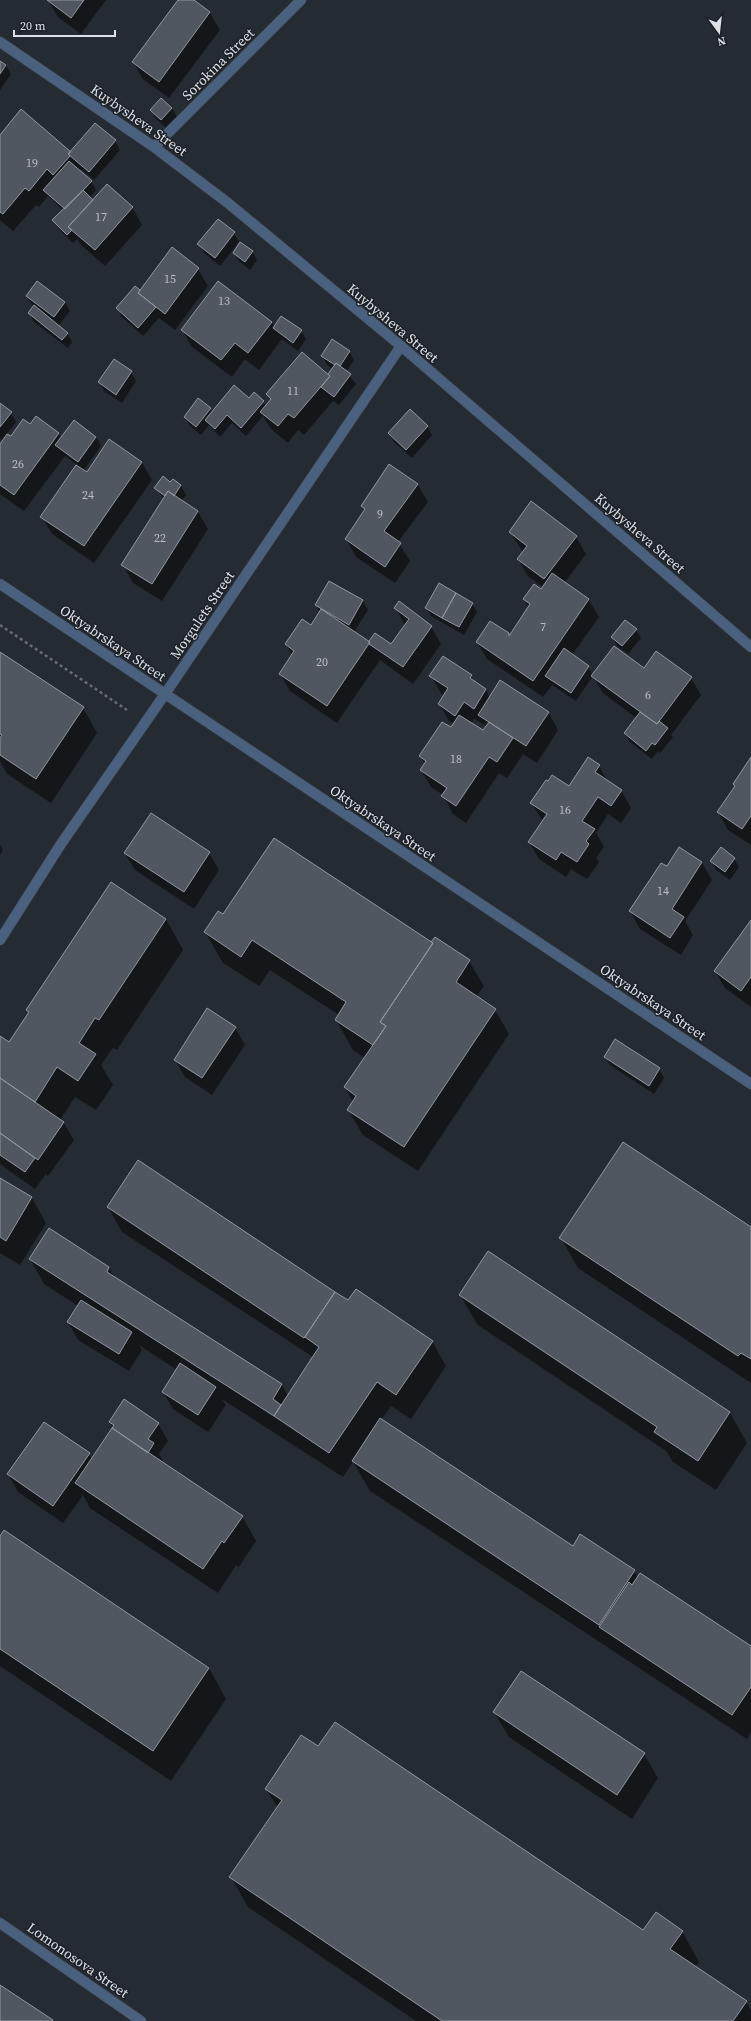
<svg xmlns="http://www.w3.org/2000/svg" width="751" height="2021" font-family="'Source Serif 4',serif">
  <rect width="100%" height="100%" fill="#252b32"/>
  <!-- shadow -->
  <path fill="#0007" fill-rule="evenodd" d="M48 0H106L81 34 58 17Z
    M179 0H192L210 13 220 30 169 98 143 79 133 62Z
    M0 62 6 65 11 74 0 90Z
    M162 99 172 108 177 117 166 128 156 119 151 111Z
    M95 124 115 141 120 150 94 180 81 169 79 171 91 182 96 190 89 198 92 200 132 207 142 225 105 266 80 244 77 239 73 243 59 229 54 220 64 211 48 196 39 207 36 205 13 231 0 220V136L71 153Z
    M234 233 239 242 220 266 204 253 199 244Z
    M252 251 257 260 250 270 239 261 234 253Z
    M198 269 208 286 175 330 159 318 143 336 122 317 117 308 139 291 140 292Z
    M27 297 65 302 70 311 58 326 67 333 72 342 68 348 34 322 29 313 34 307Z
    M272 322 275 327 301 331 306 339 298 351 282 339 259 370 245 359 232 377 192 347 182 330Z
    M349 351 354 360 346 372 356 384 339 405 333 401 304 435 298 430 288 443 271 429 263 416 246 436 232 423 220 437 209 425 201 435 190 426 185 417 210 409 212 413 249 399 254 393 266 406 271 401 267 394 328 375 333 369 327 365 322 356Z
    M131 372 136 381 122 403 104 391 99 382Z
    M0 405 11 413 16 422 6 435 11 438 30 426 58 433 61 438 96 437 101 446 83 471 87 474 110 440 142 463 152 480 94 563 52 534 42 517 77 465 65 456 24 511 0 494V445L3 441 0 439Z
    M427 426 432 435 412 458 394 442 389 433Z
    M389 465 418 485 428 502 398 542 410 561 395 583 356 557 346 539 365 512 362 506Z
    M173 480 181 486 186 495 181 501 198 512 208 529 162 601 133 583 123 565 164 499 156 488 170 483Z
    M510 532 576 537 586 554 564 583 589 600 599 617 572 655 588 667 593 675 644 669 691 678 701 695 671 735 673 737 660 753 658 751 652 759 630 742 625 734 636 718 603 693 593 676 576 701 552 685 543 697 487 659 477 642 509 634 510 637 529 608 524 599 543 587 528 576 518 559 523 552Z
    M329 582 363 601 368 610 354 632 369 643 391 645 405 626 396 608 431 627 441 644 413 684 380 660 337 723 290 691 280 674 292 656 286 644 312 626 320 613 316 605Z
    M472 603 477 612 464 635 431 616 426 608Z
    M636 630 641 638 628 654 617 646 612 637Z
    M0 653 83 708 97 733 51 803 7 774 0 761Z
    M431 676H471L475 683 486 690 490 698 548 712 558 730 537 763 523 754 507 778 499 773 466 823 453 814 443 795 431 787 421 770 425 764 420 756 454 724 449 721 439 704 444 696 441 693ZM474 719 485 725 486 728 483 732 471 724Z
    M751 759V845L728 830 718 812 736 787 734 784Z
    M599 766 608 782 621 790 631 808 621 823 608 814 596 833 604 847 596 858 599 862 587 879 571 869 566 877 539 859 529 842 543 821 531 803 569 787Z
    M151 814 209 853 219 870 194 909 135 870 125 853Z
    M0 845 3 850 0 855Z
    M680 849 702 863 712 880 685 921 693 935 681 955 640 929 630 911 668 868Z
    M734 859 739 867 730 880 716 870 711 861Z
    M223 915 435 945V938L469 961 484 986 476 997 495 1010 509 1034 418 1171 363 1135 348 1110 353 1102 345 1087 365 1058 353 1050 336 1020 339 1015 270 970 259 986 223 963 205 932Z
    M166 919 183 950 117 1050 113 1048 101 1065 113 1085 96 1110 75 1097 60 1120 64 1123 74 1140 48 1176 46 1174 35 1189 0 1164V1037L10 1043 29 1014 27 1010Z
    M751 922V1007L725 988 715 971Z
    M235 1027 245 1045 212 1095 185 1077 175 1060Z
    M605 1057 659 1069 664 1078 654 1094 610 1065Z
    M138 1162 349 1302 432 1341 446 1366 411 1419 391 1406 381 1420 574 1547 634 1571 638 1578 751 1648V1732L747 1739 370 1491 353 1462 343 1477 222 1399 226 1405 208 1432 173 1409 163 1392 177 1370 139 1345 142 1350 129 1371 78 1340 68 1322 78 1306 44 1284 30 1259 109 1268 115 1278 282 1385 288 1396 313 1357 122 1232 108 1207Z
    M0 1179 32 1198 46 1223 20 1265 0 1253Z
    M751 1228V1383L578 1268 561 1238Z
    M488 1253 730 1413 747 1443 716 1490 673 1462 666 1451 478 1325 460 1295Z
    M110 1422 158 1423 168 1441 159 1454 163 1461 162 1463 242 1516 256 1541 239 1567 236 1565 218 1593 90 1508 83 1495 63 1523 18 1492 8 1474 89 1454 92 1459 113 1428Z
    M0 1538 209 1668 226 1699 171 1781 0 1666Z
    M494 1712 644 1754 658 1778 632 1819 509 1737Z
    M318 1748 644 1931H682L699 1962 695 1967 746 2002 751 2010V2021H416L248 1907 231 1877 278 1808 266 1789Z"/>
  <!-- building -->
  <path fill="#515760" stroke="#9198a1" d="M47 0H84L71 18Z
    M178 0H194L210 12 159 82 132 62Z
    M0 61 6 65 0 74Z
    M161 98 172 108 161 120 150 110Z
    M21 109 71 152 68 154 70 156 53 175 47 169 29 191 25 188 3 214 0 212V135Z
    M95 123 116 140 89 172 68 154Z
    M69 161 92 181 65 209 43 190Z
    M107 184 133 207 95 250 68 227Z
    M83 190 93 200 68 227 72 230 67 235 52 220Z
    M218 219 235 232 215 258 197 244Z
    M240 242 253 251 245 262 233 253Z
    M172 247 199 268 165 314 138 293Z
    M37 281 65 302 54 317 26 296Z
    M218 281 272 322 248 353 235 343 221 360 181 330Z
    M135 286 140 290 138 293 156 307 138 328 116 308Z
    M34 305 68 333 62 340 28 313Z
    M281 316 302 330 293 343 273 328Z
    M332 339 350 351 340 366 336 363 335 365 321 356Z
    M302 352 330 376 294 418 288 414 278 426 260 412 271 399 266 394Z
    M114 359 132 371 116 395 98 382Z
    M336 363 351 374 334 397 321 387 330 376 328 374Z
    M234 385 249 398 254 392 264 401 241 428 227 415 215 429 205 420Z
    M198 398 211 408 196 427 184 417Z
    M0 403 12 412 0 427Z
    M410 409 428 426 406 450 388 433Z
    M36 416 59 433 14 495 0 485V444L7 434 11 436 23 419 30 424Z
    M74 420 96 437 78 462 55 445Z
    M109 439 142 462 84 546 40 517 76 465 87 472Z
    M389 464 418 484 384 531 401 543 385 567 345 539 365 509 361 506Z
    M163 476 170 482 173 479 181 485 174 496 168 491 165 496 154 488Z
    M168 491 198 511 152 584 121 565Z
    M531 501 577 536 544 579 517 559 527 546 509 532Z
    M552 573 589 599 533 681 476 642 490 621 509 633V636L530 604 523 599 534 584 541 589Z
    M329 581 363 600 349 625 315 605Z
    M439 583 456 593 442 618 425 608Z
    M456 593 473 603 459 627 442 618Z
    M399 601 432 626 403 667 369 644V641L375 633 391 644 409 619 394 608Z
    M321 609 370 642 327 706 279 674 294 651 285 644 302 619 311 625Z
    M625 620 637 629 622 646 611 637Z
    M614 646 644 668 656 651 692 677 657 724 591 676Z
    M564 648 589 666 571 693 545 676Z
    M0 652 84 707 36 779 0 755V738L2 735 0 734Z
    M443 656 472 675 470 678 486 689 474 709 464 702 455 716 438 704 448 688 429 676Z
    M500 680 549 712 526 746 478 715Z
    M640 712 657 724 659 721 668 728 655 745 652 743 646 751 624 733Z
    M459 715 483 730 489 722 513 738 497 762 489 757 456 806 441 796 447 788 420 770 426 761 419 756 442 722 451 727Z
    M588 757 600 765 595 772 622 790 611 806 598 797 582 821 595 829 586 841 589 844 577 862 561 852 556 860 528 842 547 814 530 803 546 780 548 781 552 775 569 786Z
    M751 757V816L742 829 717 812 735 786 733 784Z
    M151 813 210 852 184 892 124 853Z
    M274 838 433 943 380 1022 386 1026 373 1045 335 1020 346 1002 252 940 241 957 204 932 218 911 223 914Z
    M679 847 702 862 672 909 684 917 670 938 629 911 661 863 667 866Z
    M721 847 735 858 725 872 710 861Z
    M111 882 166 919 99 1020 95 1018 79 1043 96 1054 78 1081 57 1067 35 1102 0 1078V1036L9 1042 29 1012 26 1010Z
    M751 920V977L741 991 714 971Z
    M435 937 470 960 456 982 496 1009 404 1147 347 1110 356 1096 344 1087 386 1026 380 1022 433 943 431 942Z
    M207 1008 236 1027 202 1078 174 1060Z
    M615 1039 660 1068 649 1086 604 1057Z
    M0 1078 64 1122 38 1160 0 1133Z
    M0 1133 35 1158 25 1172 0 1155Z
    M623 1142 751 1227V1359L741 1353 738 1356 559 1238Z
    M138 1160 335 1292 304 1338 107 1207Z
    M0 1178 32 1197 6 1241 0 1237Z
    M49 1228 109 1267 107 1272 282 1384 273 1399 281 1405 274 1416 29 1259Z
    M488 1251 730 1412 698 1461 654 1432 657 1427 459 1295Z
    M356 1289 433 1341 396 1395 377 1382 329 1453 274 1416 319 1347 305 1337 335 1292 348 1300Z
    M81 1300 132 1332 119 1354 67 1322Z
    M180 1363 216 1387 198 1415 162 1392Z
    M124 1399 159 1423 148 1439 154 1443 148 1453 112 1428 114 1425 109 1422Z
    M380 1418 573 1546 580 1534 635 1570 599 1625 352 1461Z
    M44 1422 90 1453 53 1506 7 1474Z
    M112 1428 243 1516 224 1543 222 1541 203 1569 75 1483Z
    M4 1530 209 1668 153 1751 0 1649V1536Z
    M640 1573 751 1646V1687L732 1715 599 1627 629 1582 632 1585Z
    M521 1671 645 1753 617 1795 493 1712Z
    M335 1722 643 1930 656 1912 683 1931 670 1949 747 2001 733 2021H442L229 1877 282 1800 265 1789 301 1735 318 1746Z
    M0 1985 53 2020 52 2021H0Z"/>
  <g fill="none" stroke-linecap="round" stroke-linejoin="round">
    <defs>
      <path id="pedestrian" d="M165 694 401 346"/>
      <path id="minor" d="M0 42 154 147 228 203 401 346 751 647
        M154 147 301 0
        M0 940 61 844 165 694"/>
      <path id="tertiary" d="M0 584 751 1084
        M0 1923 141 2021"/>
    </defs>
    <!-- pedestrian casing -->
    <use href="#pedestrian" stroke="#42484f" stroke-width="11"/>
    <!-- minor casing -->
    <use href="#minor" stroke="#42484f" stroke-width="11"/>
    <!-- tertiary casing -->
    <use href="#tertiary" stroke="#42484f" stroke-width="11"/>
    <!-- path -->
    <path stroke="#676d73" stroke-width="2.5" stroke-dasharray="3 3" stroke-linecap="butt" d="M0 625 127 710"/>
    <!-- pedestrian -->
    <use href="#pedestrian" stroke="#49617f" stroke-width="10"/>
    <!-- minor -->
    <use href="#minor" stroke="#49617f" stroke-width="10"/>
    <!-- tertiary -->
    <use href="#tertiary" stroke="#49617f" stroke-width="10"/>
  </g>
  <g text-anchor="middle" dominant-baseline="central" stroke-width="3" stroke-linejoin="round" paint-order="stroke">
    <!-- number labels -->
    <g font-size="12" fill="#babec4">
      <text x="32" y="163">19</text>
      <text x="101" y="217">17</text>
      <text x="170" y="279">15</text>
      <text x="224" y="301">13</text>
      <text x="293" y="391">11</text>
      <text x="18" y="464">26</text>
      <text x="88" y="495">24</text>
      <text x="380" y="514">9</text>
      <text x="160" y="538">22</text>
      <text x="543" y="627">7</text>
      <text x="322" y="662">20</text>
      <text x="648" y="695">6</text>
      <text x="456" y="759">18</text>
      <text x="565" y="810">16</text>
      <text x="663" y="891">14</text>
    </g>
    <!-- street labels -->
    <g font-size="14" fill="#dde1e6" stroke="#1c2128">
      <text transform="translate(218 64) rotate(-45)">Sorokina Street</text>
      <text transform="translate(139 120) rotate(35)">Kuybysheva Street</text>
      <text transform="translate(393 323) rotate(40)">Kuybysheva Street</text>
      <text transform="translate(640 533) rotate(41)">Kuybysheva Street</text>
      <text transform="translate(202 615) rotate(-56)">Morgulets Street</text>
      <text transform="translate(113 643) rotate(34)">Oktyabrskaya Street</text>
      <text transform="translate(383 823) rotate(34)">Oktyabrskaya Street</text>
      <text transform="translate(653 1002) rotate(34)">Oktyabrskaya Street</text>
      <text transform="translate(78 1960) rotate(35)">Lomonosova Street</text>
    </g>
  </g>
  <!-- north arrow -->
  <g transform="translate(719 32) rotate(165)" stroke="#1c2128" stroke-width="3" paint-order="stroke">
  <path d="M0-3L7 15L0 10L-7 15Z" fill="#dde1e6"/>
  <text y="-6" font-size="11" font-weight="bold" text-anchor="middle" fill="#dde1e6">N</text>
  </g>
  <!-- scale -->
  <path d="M14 30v6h101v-6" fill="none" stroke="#dde1e6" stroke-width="2"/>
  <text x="20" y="30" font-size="12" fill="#dde1e6" stroke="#1c2128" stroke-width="3" paint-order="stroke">20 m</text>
</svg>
